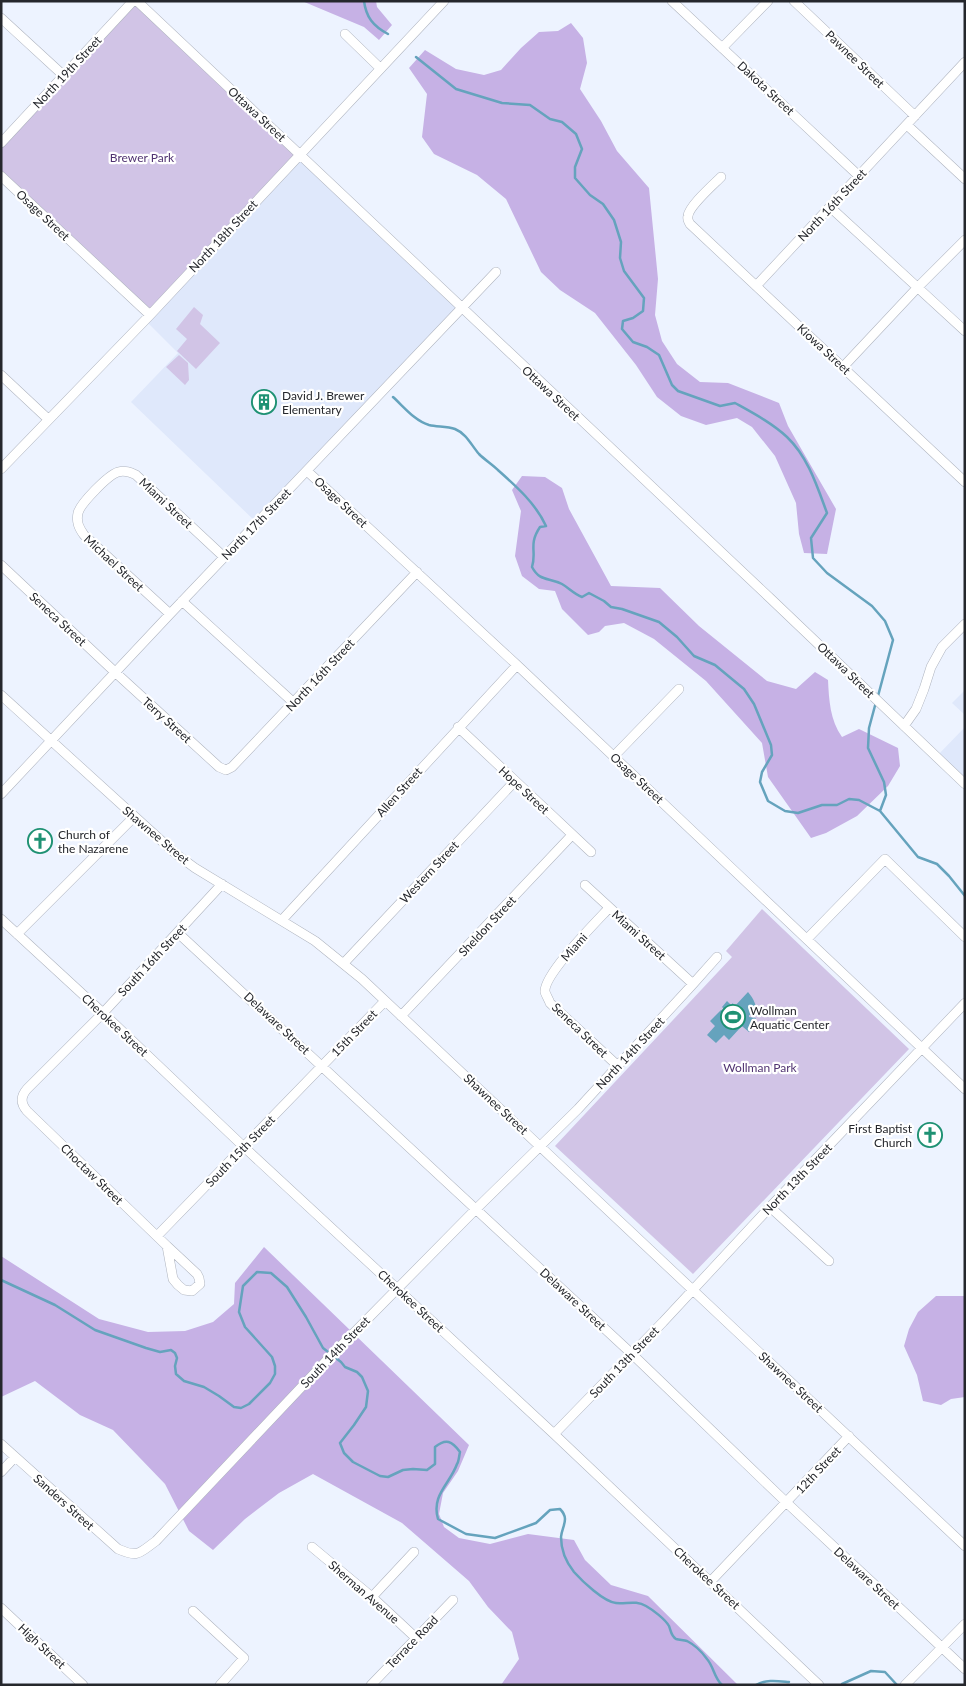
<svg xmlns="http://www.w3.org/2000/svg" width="966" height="1686" font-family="Lato,sans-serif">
  <rect width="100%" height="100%" fill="#edf3ff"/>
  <!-- built -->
  <path fill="#dfe8fb" d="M299 154 461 309 257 523 131 402 178 353 145 320Z
    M965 690V715L952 703Z
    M965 727V784L936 757Z"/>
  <!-- green -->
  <path fill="#d1c4e6" d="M133 1 299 154 150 315 1 176V143Z
    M194 307 203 315 200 324 220 343 196 369 177 351 187 339 176 329Z
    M179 355 188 363 189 380 185 385 166 367Z
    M762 909 909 1049 693 1274 555 1146 732 957 726 951Z"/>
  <!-- forest -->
  <path fill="#c6b1e5" d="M302 1H376L377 7 392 25 379 40 364 27Z
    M571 23 583 38 587 63 580 89 601 121 617 151 649 188 658 279 655 315 662 341 677 364 700 382 728 383 779 403 788 426 836 509 827 554 804 553 799 534 796 503 775 456 752 427 737 418 706 425 681 416 657 397 636 365 595 313 560 290 541 272 506 199 477 175 434 154 422 137 427 94 409 68 425 50 456 69 484 75 501 70 521 48 539 32 558 31Z
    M522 476 545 477 562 488 569 509 611 586 660 588 699 626 767 681 796 689 815 672 828 680C829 700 830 720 842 737L859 729 898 748 900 766 888 786 857 816 826 833 811 838 768 777 762 743 706 681 654 639 624 623 605 626 599 632 588 635 562 609 555 591 539 589 522 576 515 556 521 511 512 490Z
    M264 1247 469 1445 458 1471 443 1493 439 1514 444 1527 459 1538 490 1544 528 1534 574 1540 585 1560 611 1585 648 1596 738 1685H501L519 1659 512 1632 488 1607 469 1581 402 1523 313 1474 279 1493 245 1519 213 1550 189 1531 165 1484 113 1430 80 1415 35 1381 1 1397V1256L99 1319 148 1332 185 1331 213 1322 234 1304 235 1283Z
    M936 1296H965V1397L951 1399 941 1405 923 1401 917 1375 904 1346 909 1329 918 1312Z"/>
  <!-- water -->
  <path fill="#65a3bd" d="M748 992C754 999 757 1006 757 1016L749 1015V1017L756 1018 749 1032 737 1022 735 1023 740 1028 729 1040 724 1035 716 1043 707 1035 715 1026 710 1021 721 1010 726 1014 728 1013 722 1007 727 1001 731 1005 733 1003 734 1007Z"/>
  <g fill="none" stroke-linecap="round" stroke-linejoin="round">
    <!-- stream -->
    <path stroke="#65a3bd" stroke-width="2.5" d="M364 1C366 17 373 26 388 34
      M416 57 456 89 502 103 530 105 550 119 562 122 576 134 582 149 575 167V178L590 195 603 204 614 220 621 242 620 258 624 271 644 298 643 311 633 318 623 321 622 329 633 342 647 347 659 355 672 385 678 391 720 406 735 403C753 413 772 423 787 437 808 457 817 486 827 513L811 538 813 558 827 573 872 606 885 621 893 640 878 696
      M393 397C404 407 415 421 429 425 437 427 447 426 455 429 467 434 471 445 479 454 485 460 493 465 499 471 517 487 536 504 546 526L540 527C528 545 537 551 532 567 540 582 548 577 562 584 569 588 574 594 582 597L589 593 604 601 611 607 622 609 659 622 677 637 694 656 715 665 744 689 754 704 771 745 772 755 762 772 760 782 768 801 785 811 798 813 822 805H837L849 799 859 800 880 811
      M876 702 869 728 868 748 884 782 886 795 880 811 918 857 937 864 949 876 965 896
      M1 1280 55 1305 95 1330 146 1348 160 1352 171 1350 175 1353 177 1358 175 1366 176 1374 184 1381 204 1387 219 1396 234 1407 241 1408 249 1404 270 1383 275 1374V1366L272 1357 245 1327 239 1312 243 1286 257 1272 271 1273 287 1287 306 1317 323 1348 341 1362 345 1367 357 1372 362 1377 368 1391 366 1407 354 1425 340 1443 344 1453 353 1462 380 1476 388 1477 403 1470 413 1469 427 1470 435 1464V1447C446 1438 452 1441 460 1452 459 1456 459 1461 457 1464 450 1484 431 1495 438 1519L466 1534 495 1538 536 1523 550 1510 560 1509C570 1519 562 1526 561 1537 561 1550 566 1562 574 1572 582 1581 604 1602 616 1603 627 1604 636 1600 646 1606 653 1610 665 1619 669 1626 671 1631 671 1636 676 1639 680 1640 684 1640 687 1641 695 1645 702 1652 707 1659 714 1667 714 1678 722 1685
      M842 1684 871 1671 885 1672 897 1685
      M756 1685C766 1679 778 1681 789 1682"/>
    <defs>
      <path id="minor" d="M137 1 771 599 965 784
        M672 1 859 176
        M794 1 915 116
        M1 18 63 75
        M345 34 380 68
        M722 48 768 1
        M907 125 965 179
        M1 143 133 1
        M1 176 150 315
        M721 177C713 185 689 206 688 216 687 220 688 220 690 224L965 482
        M830 207 965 331
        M756 286 965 62
        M843 367 918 287 965 240
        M1 375 48 419
        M1 469 150 315 444 1
        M307 471 517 665 965 1089
        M1 565 116 673 219 767 226 770 232 767 417 572
        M182 601 294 703
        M170 614 84 535C79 528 76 522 78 513 80 504 108 475 118 472 125 470 130 472 136 475L224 557
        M1 695 176 854 195 868 315 941 362 979 965 1546
        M904 726 916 709 924 689 931 667 942 647 965 624
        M458 727 591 852
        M614 756 679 689
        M1 794 170 614 496 272
        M585 885 693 984
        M609 908C596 922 543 975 545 992 546 995 549 1000 550 1003L618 1066
        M1 919 103 1013 244 1147 554 1434 819 1685
        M282 920 517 665
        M178 933 632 1354 787 1503 965 1669
        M17 934 134 817
        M807 939 885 859 965 937
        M344 963 515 781
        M401 1016 572 835
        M770 1207 829 1261
        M157 1236 385 1001
        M167 1246 197 1274 199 1278 200 1284 192 1291 184 1290 178 1285 173 1279 167 1246 27 1111C21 1104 20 1097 27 1089L103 1013 222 884
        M554 1434 663 1322 770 1207 965 1003
        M1 1444 118 1549C139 1558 139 1553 156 1541L327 1360 476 1209 578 1109 693 984 717 957
        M1 1472 15 1457
        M312 1547 372 1597 416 1638
        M711 1581 849 1436
        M372 1597 414 1552
        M1 1608 83 1685
        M193 1611 244 1658 220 1685
        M371 1685 453 1600
        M905 1685 965 1624"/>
    </defs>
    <!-- minor casing -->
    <use href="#minor" stroke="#afb4bf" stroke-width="10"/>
    <!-- minor -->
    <use href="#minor" stroke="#fff" stroke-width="9"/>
  </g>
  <!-- icons -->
  <defs>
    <symbol id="building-ring" viewBox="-11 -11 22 22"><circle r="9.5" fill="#fff" stroke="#1e9173" stroke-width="1.5"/><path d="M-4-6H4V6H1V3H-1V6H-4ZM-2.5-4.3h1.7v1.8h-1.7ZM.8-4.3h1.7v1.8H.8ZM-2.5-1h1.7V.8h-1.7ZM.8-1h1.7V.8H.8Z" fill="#1e9173"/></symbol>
    <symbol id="church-ring" viewBox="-11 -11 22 22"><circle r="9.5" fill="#fff" stroke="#1e9173" stroke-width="1.5"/><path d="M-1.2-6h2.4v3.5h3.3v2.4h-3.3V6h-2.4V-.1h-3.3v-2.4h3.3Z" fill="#1e9173"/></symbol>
    <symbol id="stadium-ring" viewBox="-11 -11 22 22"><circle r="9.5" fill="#fff" stroke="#1e9173" stroke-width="1.5"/><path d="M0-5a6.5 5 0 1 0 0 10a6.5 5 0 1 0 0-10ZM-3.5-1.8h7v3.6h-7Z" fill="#1e9173"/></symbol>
  </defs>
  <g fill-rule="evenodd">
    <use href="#building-ring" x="250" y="388" width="28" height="28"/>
    <use href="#church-ring" x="26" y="827" width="28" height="28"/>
    <use href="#stadium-ring" x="719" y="1003" width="28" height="28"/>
    <use href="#church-ring" x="916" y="1121" width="28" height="28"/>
  </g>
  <g text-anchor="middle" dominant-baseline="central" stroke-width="4.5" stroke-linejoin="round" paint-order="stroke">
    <!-- street labels -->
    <g font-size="12" fill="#25272c" stroke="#fff">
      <text transform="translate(855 59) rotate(44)">Pawnee Street</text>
      <text transform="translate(67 72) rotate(-47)">North 19th Street</text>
      <text transform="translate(766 88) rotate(43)">Dakota Street</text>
      <text transform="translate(257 114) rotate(43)">Ottawa Street</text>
      <text transform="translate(832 205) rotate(-47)">North 16th Street</text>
      <text transform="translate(43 215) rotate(43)">Osage Street</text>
      <text transform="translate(223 236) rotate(-47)">North 18th Street</text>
      <text transform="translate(824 349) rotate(43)">Kiowa Street</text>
      <text transform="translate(551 393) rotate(43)">Ottawa Street</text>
      <text transform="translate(341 502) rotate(43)">Osage Street</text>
      <text transform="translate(166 503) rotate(43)">Miami Street</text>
      <text transform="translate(256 524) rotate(-46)">North 17th Street</text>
      <text transform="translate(114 563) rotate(43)">Michael Street</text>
      <text transform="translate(58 619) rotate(43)">Seneca Street</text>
      <text transform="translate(846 670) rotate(44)">Ottawa Street</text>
      <text transform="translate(320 675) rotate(-47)">North 16th Street</text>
      <text transform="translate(167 720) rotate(42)">Terry Street</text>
      <text transform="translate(637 778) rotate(43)">Osage Street</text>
      <text transform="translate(524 790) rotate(43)">Hope Street</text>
      <text transform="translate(399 792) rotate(-48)">Allen Street</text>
      <text transform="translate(156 835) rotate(40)">Shawnee Street</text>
      <text transform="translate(429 872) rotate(-47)">Western Street</text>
      <text transform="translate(487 926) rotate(-47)">Sheldon Street</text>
      <text transform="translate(639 935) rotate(42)">Miami Street</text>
      <text transform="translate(574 947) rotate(-48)">Miami</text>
      <text transform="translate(152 960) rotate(-47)">South 16th Street</text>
      <text transform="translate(277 1023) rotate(43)">Delaware Street</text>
      <text transform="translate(115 1025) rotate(43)">Cherokee Street</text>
      <text transform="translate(580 1030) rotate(44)">Seneca Street</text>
      <text transform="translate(354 1033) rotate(-46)">15th Street</text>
      <text transform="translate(630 1053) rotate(-47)">North 14th Street</text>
      <text transform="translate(496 1104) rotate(43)">Shawnee Street</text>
      <text transform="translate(240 1151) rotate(-46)">South 15th Street</text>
      <text transform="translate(92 1174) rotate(44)">Choctaw Street</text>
      <text transform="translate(797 1179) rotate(-46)">North 13th Street</text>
      <text transform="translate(573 1299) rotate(43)">Delaware Street</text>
      <text transform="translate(411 1301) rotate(43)">Cherokee Street</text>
      <text transform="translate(335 1352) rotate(-46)">South 14th Street</text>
      <text transform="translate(624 1362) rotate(-46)">South 13th Street</text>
      <text transform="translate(791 1382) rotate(43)">Shawnee Street</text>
      <text transform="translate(818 1470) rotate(-47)">12th Street</text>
      <text transform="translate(64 1502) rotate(42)">Sanders Street</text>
      <text transform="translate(707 1578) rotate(43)">Cherokee Street</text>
      <text transform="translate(867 1578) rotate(43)">Delaware Street</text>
      <text transform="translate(364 1592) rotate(41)">Sherman Avenue</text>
      <text transform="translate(412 1642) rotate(-46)">Terrace Road</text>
      <text transform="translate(42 1646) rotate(43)">High Street</text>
    </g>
    <!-- park labels -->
    <g font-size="12" fill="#503371" stroke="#fff">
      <text x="142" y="157">Brewer Park</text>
      <text x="760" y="1067">Wollman Park</text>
    </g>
    <!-- poi labels -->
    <g font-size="12" fill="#25272c" stroke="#fff" text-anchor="start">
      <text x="282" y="395">David J. Brewer<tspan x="282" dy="14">Elementary</tspan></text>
      <text x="58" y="834">Church of<tspan x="58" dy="14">the Nazarene</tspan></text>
      <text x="750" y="1010">Wollman<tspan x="750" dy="14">Aquatic Center</tspan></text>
      <text x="912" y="1128" text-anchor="end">First Baptist<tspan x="912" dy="14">Church</tspan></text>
    </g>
  </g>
  <!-- border -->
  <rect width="966" height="1686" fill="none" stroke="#25272c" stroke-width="5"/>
</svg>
